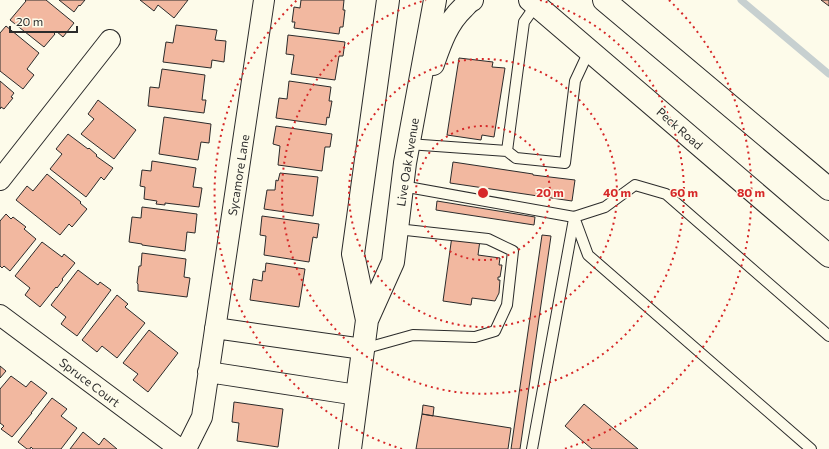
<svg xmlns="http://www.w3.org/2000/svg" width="829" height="449" font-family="Commissioner,sans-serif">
  <rect width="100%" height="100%" fill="#fdfbea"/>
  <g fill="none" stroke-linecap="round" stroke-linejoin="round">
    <!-- stream -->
    <path stroke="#c7d0d0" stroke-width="7" d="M741 0 829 74"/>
  </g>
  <!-- building -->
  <path fill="#f2b8a0" stroke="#2b2b2b" d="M25 0H46L74 23 63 37 56 31 54 33 55 34 44 47 10 20 26 1Z
    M59 0H85L80 6 79 5 74 12Z
    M140 0H188L174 18 158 5 154 11Z
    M301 0H344L343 10H345L343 27H340L339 34 294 28 295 22H292L294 7 300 8Z
    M821 0H829V6Z
    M176 25 217 30 215 40 226 41 224 62 212 60 211 68 163 62 166 42 173 43Z
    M6 26 39 53 27 69 34 75 23 89 0 71V33Z
    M288 35 345 42 343 56H339L335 80 291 74 294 55 286 54Z
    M459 58 493 62 492 67 505 68 494 137 482 135 481 140 447 135Z
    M162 69 205 75 202 100H206L204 113 148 106 150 87 159 88Z
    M0 81 14 93 11 97 13 98 4 109 1 107 0 109Z
    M289 81 331 87 329 101H332L329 118 327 117 326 125 276 118 279 98 287 99Z
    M98 100 136 130 114 159 81 134 94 119 88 114Z
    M164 117 211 124 209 143 201 142 198 160 159 154Z
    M276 126 332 134 330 147H325L322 171 278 165 280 146 273 144Z
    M68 134 88 149 89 148 97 155 96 156 113 168 104 180 101 177 86 197 50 169 62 154 56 149Z
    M152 161 196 168 193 187 202 188 199 207 165 203V205L156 204 157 201 144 199 145 187 140 186 142 170 151 171Z
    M453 162 533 174V175L575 180 572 201 450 183Z
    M280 173 318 177 313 216 264 209 267 190H275L276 180 278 181Z
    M47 174 81 202 80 203 87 209 72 227 69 224 60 235 16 200 27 186 33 191Z
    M437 201 535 217 534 225 436 210Z
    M142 207 197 214 195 233 187 232 185 251 142 245V244L129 242 132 217 141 218Z
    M6 214 11 219 13 217 26 227 24 229 36 239 10 271 4 266 2 268 0 266V221Z
    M262 216 319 224 317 238 313 237 309 262 264 255 266 236 260 235Z
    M542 235 551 236 520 449H511Z
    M452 236 480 240 478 255 500 258 499 265H502L500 277H498V280H500L499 293 495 301 472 298 471 305 443 301Z
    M42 242 62 257 64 254 75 263 62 279 63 280 57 288 56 287 40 307 25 295 30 288 15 276Z
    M142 253 186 259 184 277 190 278 187 297 138 291V284L137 283 139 266H141Z
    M266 263 305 269 299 307 250 300 253 279 262 281 263 271 265 272Z
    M78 270 98 285 100 282 111 290 77 336 61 324 66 317 51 305Z
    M117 295 128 304 125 307 145 323 117 358 102 346 97 352 82 340Z
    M149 330 178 353 148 392 133 380 138 374 123 363Z
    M0 366 6 371 0 378Z
    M11 376 26 387 31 381 47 393 31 413H32L12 437 1 429 4 426 0 423V389Z
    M52 398 67 409 61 416 77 428 61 449H33L31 447 30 449H27L18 442Z
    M234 402 283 409 278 447 237 441 239 423 232 422Z
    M584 404 638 449H592L565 426Z
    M423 405 434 407 433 416 422 414Z
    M422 414 511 428 508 449H416Z
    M83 432 99 445 104 438 117 449H70Z"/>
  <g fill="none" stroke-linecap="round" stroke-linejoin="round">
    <defs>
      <path id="service" d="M408 144 507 151 516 158 565 163 575 81 589 51
        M507 151 524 22 536 5
        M402 186 574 217 605 207 635 185 666 194 829 336
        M574 217 588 255 811 449
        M363 349 413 335 475 337 495 331 507 305 513 251 488 239 397 229
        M532 449 574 219"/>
      <path id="minor" d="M0 180 110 40
        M0 315 180 449
        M215 328 363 349
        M208 372 357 395
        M181 449 188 445 202 417 264 0"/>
      <path id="secondary" d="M530 0 829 256
        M604 0 829 189"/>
      <path id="primary" d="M433 64C440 44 447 23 463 8 466 5 468 2 472 0
        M367 320 353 254 388 0
        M350 449 367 320 393 262 405 163 435 0"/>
    </defs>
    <!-- service casing -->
    <use href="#service" stroke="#2b2b2b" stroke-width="12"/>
    <!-- minor casing -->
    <use href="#minor" stroke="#2b2b2b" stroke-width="22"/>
    <!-- secondary casing -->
    <use href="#secondary" stroke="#2b2b2b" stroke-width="24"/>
    <!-- primary casing -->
    <use href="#primary" stroke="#2b2b2b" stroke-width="24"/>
    <!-- service -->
    <use href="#service" stroke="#fdfbea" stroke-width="10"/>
    <!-- minor -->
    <use href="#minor" stroke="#fdfbea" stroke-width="20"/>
    <!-- secondary -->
    <use href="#secondary" stroke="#fdfbea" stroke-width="22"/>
    <!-- primary -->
    <use href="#primary" stroke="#fdfbea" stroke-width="22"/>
  </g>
  <!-- distance rings -->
  <g fill="none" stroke="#d62828" stroke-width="2" stroke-dasharray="2 4">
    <circle cx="483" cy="193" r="67"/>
    <circle cx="483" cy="193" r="134"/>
    <path d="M540 0A201 201 0 1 1 426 0"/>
    <path d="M402 449A268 268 0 0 1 297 0M669 0A268 268 0 0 1 564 449"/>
  </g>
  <g text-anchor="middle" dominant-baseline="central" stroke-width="3" stroke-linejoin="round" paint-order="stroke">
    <!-- street labels -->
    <g font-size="12" fill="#2b2b2b" stroke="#fdfbea">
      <text transform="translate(680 128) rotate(41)">Peck Road</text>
      <text transform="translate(407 162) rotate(-81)">Live Oak Avenue</text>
      <text transform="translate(238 175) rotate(-81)">Sycamore Lane</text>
      <text transform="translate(90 382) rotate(37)">Spruce Court</text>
    </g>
  </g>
  <circle cx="483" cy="193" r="6" fill="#d62828" stroke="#fdfbea" stroke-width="2"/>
  <g font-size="12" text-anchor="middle" font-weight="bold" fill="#d62828" stroke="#fdfbea" stroke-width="3" stroke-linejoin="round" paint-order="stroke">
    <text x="550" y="197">20 m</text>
    <text x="617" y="197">40 m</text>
    <text x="684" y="197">60 m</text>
    <text x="751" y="197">80 m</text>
  </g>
  <!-- scale -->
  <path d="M10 26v6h67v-6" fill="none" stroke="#2b2b2b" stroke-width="2"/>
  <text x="16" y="26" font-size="12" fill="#2b2b2b" stroke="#fdfbea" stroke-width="3" paint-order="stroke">20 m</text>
</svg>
